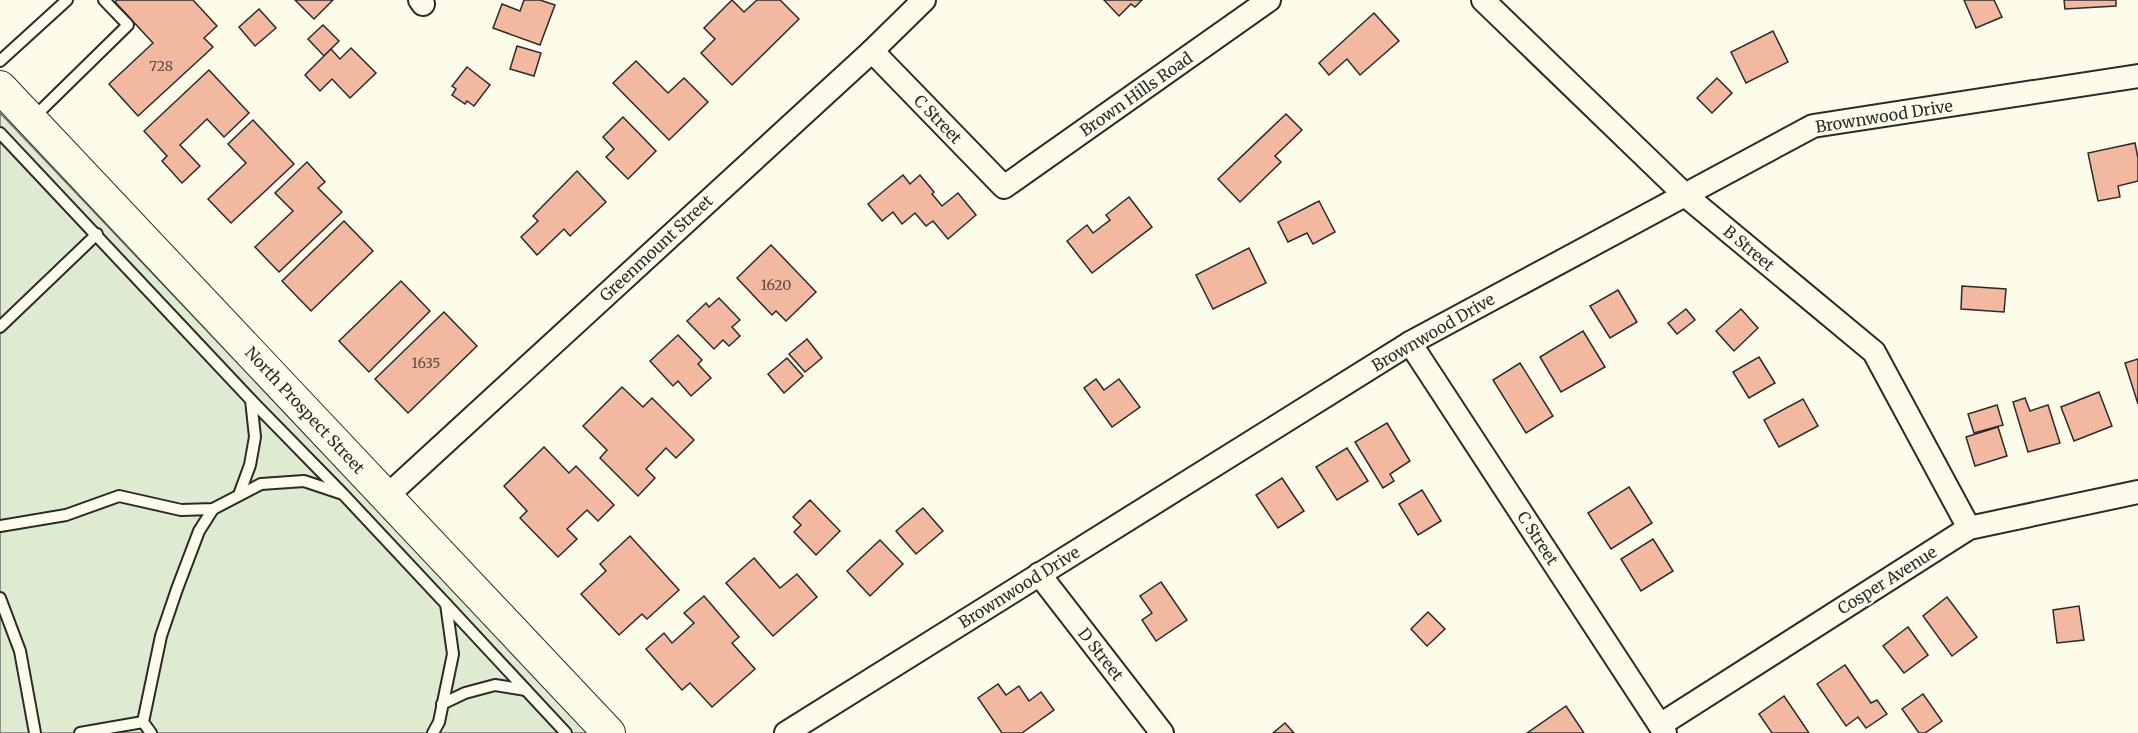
<svg xmlns="http://www.w3.org/2000/svg" width="2138" height="733" font-family="Merriweather,serif">
	<style>
		.green { fill: #deebd1; stroke: #74746e; stroke-width: 1.5 }
		.building { fill: #f2b8a0; stroke: #2b2b2b; stroke-width: 1.5 }
		.lines { fill: none; stroke-linecap: round; stroke-linejoin: round }
		.lane-casing { stroke: #2b2b2b; stroke-width: 14 }
		.street-casing { stroke: #2b2b2b; stroke-width: 26 }
		.secondary-casing { stroke: #2b2b2b; stroke-width: 34 }
		.lane { stroke: #fdfbea; stroke-width: 10 }
		.street { stroke: #fdfbea; stroke-width: 22 }
		.secondary { stroke: #fdfbea; stroke-width: 32 }
		.labels { text-anchor: middle; stroke-width: 4.5; stroke-linejoin: round; paint-order: stroke }
		.number-label { font-size: 14px; fill: #5d4e48 }
		.street-label { font-size: 16px; fill: #2b2b2b; stroke: #fdfbea }
	</style>
	<rect width="100%" height="100%" fill="#fdfbea"/>
	<!-- green -->
	<polygon class="green" points="0,113 589,733 0,733"/>
	<!-- building -->
	<g class="building">
		<polygon points="117,0 193,0 217,26 204,38 213,47 138,116 109,84 153,43 115,2"/>
		<polygon points="295,0 333,0 314,19"/>
		<polygon points="524,0 540,0 555,5 540,45 493,28 502,4 520,11"/>
		<polygon points="732,0 744,12 757,0 780,0 799,19 732,85 701,53 715,39 704,28"/>
		<polygon points="1104,0 1142,0 1135,7 1131,4 1119,16"/>
		<polygon points="1964,0 1994,0 2002,17 1976,28"/>
		<polygon points="2064,0 2116,0 2116,6 2065,9"/>
		<polygon points="259,9 276,28 255,46 239,27"/>
		<polygon points="1374,13 1399,41 1360,75 1347,59 1329,75 1319,63"/>
		<polygon points="323,25 339,41 324,56 308,39"/>
		<polygon points="1773,31 1788,62 1746,83 1731,52"/>
		<polygon points="517,46 541,53 534,76 510,69"/>
		<polygon points="351,48 376,73 350,98 332,79 320,91 305,75 331,49 340,59"/>
		<polygon points="636,61 668,93 684,78 708,102 669,140 613,83"/>
		<polygon points="467,67 490,85 474,106 467,101 465,104 452,95 456,89 452,86"/>
		<polygon points="209,70 249,113 224,137 207,119 180,145 200,166 182,183 162,161 167,156 144,131"/>
		<polygon points="1717,78 1732,93 1712,113 1697,98"/>
		<polygon points="1286,114 1302,130 1275,156 1281,162 1240,202 1218,179"/>
		<polygon points="623,117 656,151 628,179 606,157 614,149 603,137"/>
		<polygon points="253,120 294,164 231,223 208,199 246,163 228,144"/>
		<polygon points="2135,143 2138,158 2138,181 2118,186 2120,197 2098,201 2088,153"/>
		<polygon points="307,162 325,182 318,188 342,212 279,272 255,247 293,211 275,193"/>
		<polygon points="577,171 606,202 570,236 564,229 537,255 521,237 538,221 533,216"/>
		<polygon points="903,175 910,184 920,175 934,192 932,194 942,206 958,193 976,215 948,239 933,221 926,226 915,213 902,224 893,212 882,221 868,204"/>
		<polygon points="1129,197 1152,227 1092,273 1067,241 1087,225 1093,233 1110,220 1106,215"/>
		<polygon points="1319,201 1335,232 1313,244 1307,233 1288,242 1278,222"/>
		<polygon points="344,221 373,251 311,311 282,281"/>
		<polygon points="771,245 816,292 786,321 776,311 772,315 737,278"/>
		<polygon points="1249,248 1266,283 1213,309 1196,275"/>
		<polygon points="401,281 430,311 369,372 339,341"/>
		<polygon points="1962,286 2006,289 2004,312 1961,309"/>
		<polygon points="1618,290 1637,322 1610,338 1590,306"/>
		<polygon points="719,298 740,320 732,327 740,336 729,346 723,340 714,349 687,321 706,303 709,307"/>
		<polygon points="1686,309 1695,320 1677,334 1668,323"/>
		<polygon points="1741,309 1758,328 1734,351 1716,331"/>
		<polygon points="444,312 477,346 408,413 375,379"/>
		<polygon points="1583,331 1605,367 1561,392 1540,357"/>
		<polygon points="678,335 702,360 698,364 711,378 691,396 678,381 673,386 650,361"/>
		<polygon points="807,339 822,358 805,372 789,354"/>
		<polygon points="1759,357 1775,383 1749,398 1733,372"/>
		<polygon points="787,358 803,376 784,393 768,374"/>
		<polygon points="2138,359 2138,404 2125,363"/>
		<polygon points="1520,363 1553,416 1526,433 1493,380"/>
		<polygon points="1096,379 1104,390 1119,379 1140,407 1112,427 1084,388"/>
		<polygon points="622,387 643,407 652,398 694,440 676,458 666,448 646,469 655,478 638,496 600,458 607,450 583,426"/>
		<polygon points="2099,392 2112,426 2074,441 2061,407"/>
		<polygon points="2025,398 2030,411 2048,405 2060,443 2028,452 2013,402"/>
		<polygon points="1803,399 1818,426 1779,447 1764,420"/>
		<polygon points="1997,405 2003,425 1974,433 1968,414"/>
		<polygon points="1387,423 1410,461 1390,474 1394,481 1383,488 1355,442"/>
		<polygon points="1998,427 2007,456 1975,466 1966,437"/>
		<polygon points="544,447 569,473 576,466 614,505 598,521 587,510 567,529 577,539 558,557 520,518 527,511 504,486"/>
		<polygon points="1347,448 1368,481 1337,500 1316,467"/>
		<polygon points="1282,478 1304,511 1278,528 1256,495"/>
		<polygon points="1629,487 1652,523 1611,549 1588,513"/>
		<polygon points="1422,490 1441,521 1418,535 1399,504"/>
		<polygon points="810,500 840,531 816,555 794,532 801,525 793,517"/>
		<polygon points="923,508 943,531 916,554 896,531"/>
		<polygon points="630,536 679,590 647,619 642,614 619,635 581,594 606,571 600,564"/>
		<polygon points="1653,539 1673,571 1641,591 1621,559"/>
		<polygon points="880,540 903,564 870,596 847,571"/>
		<polygon points="754,558 780,588 797,574 817,597 773,636 726,583"/>
		<polygon points="1161,582 1187,620 1156,641 1142,620 1152,613 1140,596"/>
		<polygon points="704,596 739,637 732,643 755,669 712,707 690,683 682,690 646,649 664,633 672,643 694,623 684,613"/>
		<polygon points="1947,597 1977,637 1952,656 1923,616"/>
		<polygon points="2079,606 2084,640 2057,643 2053,610"/>
		<polygon points="1428,612 1445,629 1427,646 1411,629"/>
		<polygon points="1908,627 1928,655 1904,673 1883,646"/>
		<polygon points="1845,665 1871,703 1877,700 1887,714 1866,728 1858,717 1846,726 1817,684"/>
		<polygon points="998,684 1006,695 1019,686 1029,701 1041,692 1054,710 1022,733 1002,733 978,698"/>
		<polygon points="1923,694 1942,721 1925,733 1919,733 1902,709"/>
		<polygon points="1784,696 1809,733 1772,733 1759,714"/>
		<polygon points="1566,706 1584,733 1527,733"/>
		<polygon points="1285,723 1294,733 1273,733"/>
	</g>
	<g class="lines">
		<defs>
			<g id="lane">
				<polyline points="0,61 67,0"/>
				<polyline points="33,118 128,25 104,0"/>
				<polyline points="0,133 251,400 341,492"/>
				<polyline points="0,327 97,234"/>
				<polyline points="239,495 250,465 255,437 251,400"/>
				<polyline points="0,526 66,515 119,496 181,510 213,509 261,484 304,481 343,494 446,604 453,654 439,722 433,733"/>
				<polyline points="0,598 20,651 35,733"/>
				<polyline points="446,604 566,733"/>
				<polyline points="442,704 465,693 495,685 526,690"/>
				<polyline points="80,733 143,722"/>
				<polyline points="151,733 143,722 161,636 177,589 199,531 213,509"/>
			</g>
			<g id="street">
				<polyline points="420,0 423,4"/>
				<polyline points="1483,0 1685,195 1874,352 1969,528"/>
				<polyline points="872,51 1004,187 1269,0"/>
				<polyline points="1410,343 1665,733"/>
				<polyline points="387,496 872,51 924,0"/>
				<polyline points="1039,574 1162,733"/>
				<polyline points="1660,725 1969,528 2138,492"/>
				<polyline points="786,733 1410,343 1813,126 2138,76"/>
			</g>
			<polyline id="secondary" points="0,87 609,733"/>
		</defs>
		<!-- lane casing -->
		<use href="#lane" class="lane-casing"/>
		<!-- street casing -->
		<use href="#street" class="street-casing"/>
		<!-- secondary casing -->
		<use href="#secondary" class="secondary-casing"/>
		<!-- lane -->
		<use href="#lane" class="lane"/>
		<!-- street -->
		<use href="#street" class="street"/>
		<!-- secondary -->
		<use href="#secondary" class="secondary"/>
	</g>
	<g class="labels">
		<!-- number labels -->
		<g class="number-label">
			<text x="161" y="71">728</text>
			<text x="776" y="290">1620</text>
			<text x="426" y="368">1635</text>
		</g>
		<!-- street labels -->
		<g class="street-label">
			<text transform="translate(1136 94) rotate(-35)" y="6">Brown Hills Road</text>
			<text transform="translate(1884 116) rotate(-9)" y="6">Brownwood Drive</text>
			<text transform="translate(938 119) rotate(46)" y="6">C Street</text>
			<text transform="translate(656 248) rotate(-43)" y="6">Greenmount Street</text>
			<text transform="translate(1749 248) rotate(40)" y="6">B Street</text>
			<text transform="translate(1433 332) rotate(-30)" y="6">Brownwood Drive</text>
			<text transform="translate(305 410) rotate(47)" y="6">North Prospect Street</text>
			<text transform="translate(1538 538) rotate(57)" y="6">C Street</text>
			<text transform="translate(1887 580) rotate(-32)" y="6">Cosper Avenue</text>
			<text transform="translate(1019 587) rotate(-32)" y="6">Brownwood Drive</text>
			<text transform="translate(1101 654) rotate(52)" y="6">D Street</text>
		</g>
	</g>
</svg>
